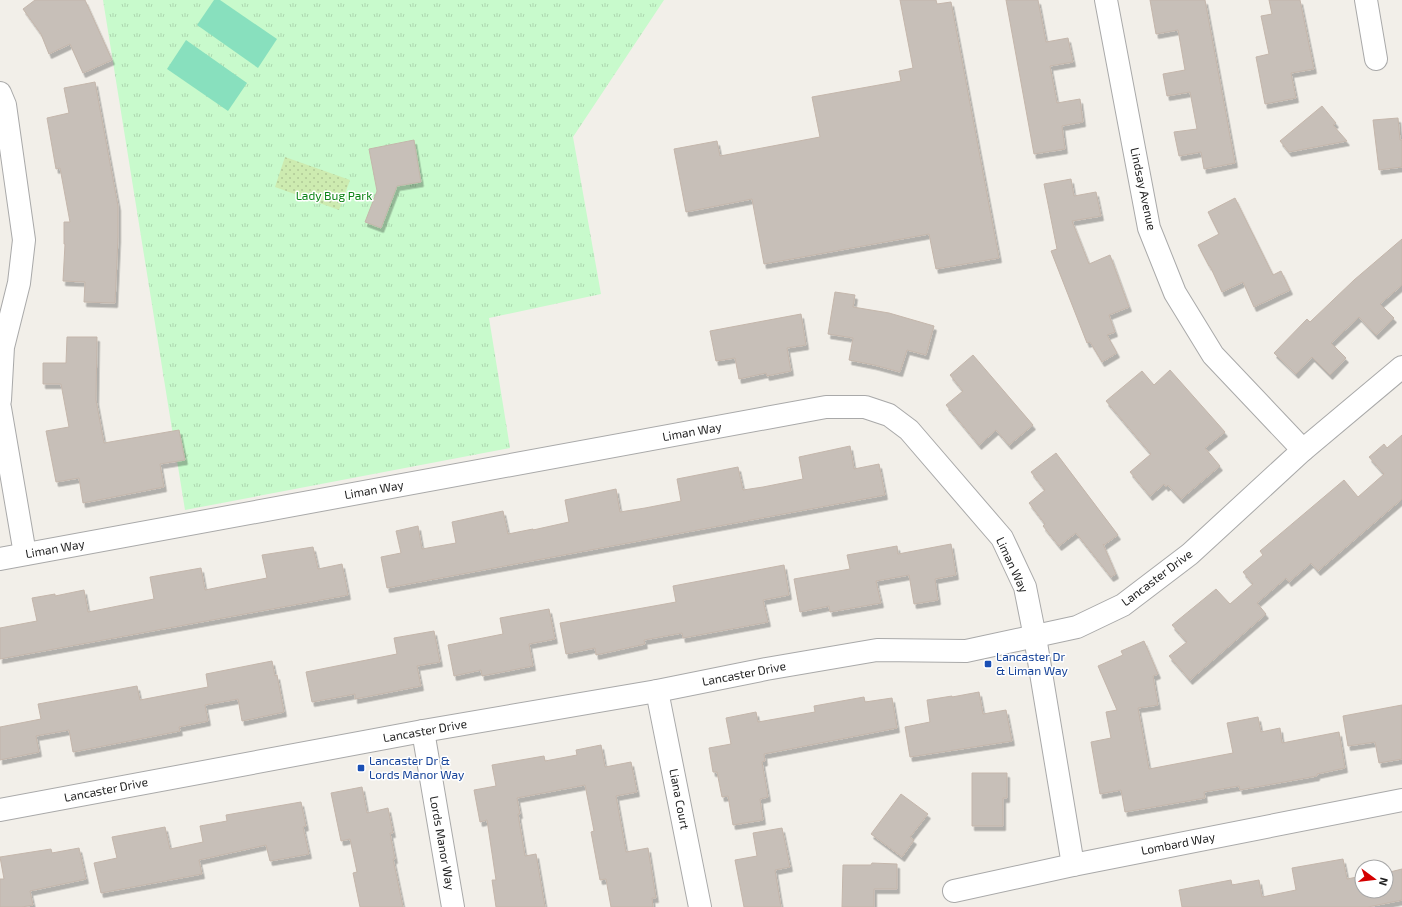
<svg xmlns="http://www.w3.org/2000/svg" width="1402" height="907" font-family="'Exo 2',sans-serif">
	<style>
		.park { fill: url(#park-tufts) }
		.garden { fill: url(#garden-dots) }
		.pitch { fill: #88e0be }
		.building { fill: #c7bfb8; stroke: #c4b6ab; filter: url(#shadow) }
		.lines { fill: none; stroke-linecap: round; stroke-linejoin: round }
		.minor-casing { stroke: #a9a9a9; stroke-width: 24 }
		.minor { stroke: #fff; stroke-width: 22 }
		.transit-dot { fill: #1a4fb4; stroke: #fff; stroke-width: 1.5 }
		.labels { text-anchor: middle; stroke-width: 3; stroke-linejoin: round; paint-order: stroke }
		.street-label { font-size: 12px; fill: #222; stroke: #fff }
		.park-label { font-size: 12px; fill: #0c8416; stroke: #fff }
		.transit-label { font-size: 12px; fill: #164399; stroke: #fff; text-anchor: start }
	</style>
	<defs>
		<pattern id="park-tufts" width="24" height="20" patternUnits="userSpaceOnUse"><rect width="24" height="20" fill="#c8facc"/><path d="M3 7l-1-3M5 7V3M7 7l1-3M15 17l-1-3M17 17v-4M19 17l1-3" fill="none" stroke="#acd6af"/></pattern>
		<pattern id="garden-dots" width="8" height="8" patternUnits="userSpaceOnUse"><rect width="8" height="8" fill="#cdebb0"/><path d="M2 2h.1M6 6h.1" fill="none" stroke="#b0c997" stroke-width="1.8" stroke-linecap="round"/></pattern>
		<filter id="shadow"><feDropShadow dx="2.5" dy="4.5" stdDeviation="0" flood-color="#0004"/></filter>
	</defs>
	<rect width="100%" height="100%" fill="#f2efe9"/>
	<!-- park -->
	<polygon class="park" points="103,0 664,0 573,137 601,294 489,318 510,448 185,510"/>
	<!-- garden -->
	<polygon class="garden" points="285,157 350,180 339,210 275,187"/>
	<!-- pitch -->
	<g class="pitch">
		<polygon points="214,0 220,0 277,39 258,68 197,25"/>
		<polygon points="186,40 247,83 228,111 167,69"/>
	</g>
	<!-- building -->
	<g class="building">
		<polygon points="35,0 85,0 112,60 83,73 70,44 49,54 41,34 23,9"/>
		<polygon points="900,0 936,0 937,4 951,2 999,258 936,269 929,234 764,264 752,199 686,212 674,149 717,141 720,156 820,137 812,97 901,81 899,71 913,68"/>
		<polygon points="1006,0 1038,0 1046,42 1068,38 1073,62 1050,66 1057,103 1080,99 1083,122 1062,126 1065,149 1034,154"/>
		<polygon points="1150,0 1205,0 1235,163 1204,169 1201,152 1179,156 1174,132 1197,129 1190,92 1167,96 1163,74 1185,70 1178,30 1156,34"/>
		<polygon points="1269,0 1300,0 1314,69 1291,73 1296,98 1265,104 1256,57 1269,54 1261,16 1272,14"/>
		<polygon points="95,82 118,206 118,238 115,303 84,302 85,282 63,281 65,244 64,244 64,222 70,222 60,168 56,169 47,118 69,113 64,88"/>
		<polygon points="1322,106 1336,123 1333,125 1347,141 1289,152 1280,141"/>
		<polygon points="1398,118 1400,140 1402,140 1402,167 1379,170 1373,120"/>
		<polygon points="414,140 421,182 397,186 381,228 365,222 377,191 369,149"/>
		<polygon points="1071,179 1074,196 1096,192 1101,216 1072,221 1089,264 1110,255 1129,307 1109,315 1115,332 1107,335 1117,353 1102,362 1090,342 1087,343 1051,251 1057,249 1044,184"/>
		<polygon points="1235,198 1273,275 1281,271 1290,290 1254,307 1243,282 1222,292 1210,266 1209,266 1198,245 1219,234 1208,212"/>
		<polygon points="1402,239 1402,285 1380,304 1394,318 1376,335 1359,317 1331,343 1346,358 1330,375 1312,357 1296,374 1274,353 1307,319 1310,322 1354,280"/>
		<polygon points="835,292 855,295 853,307 889,313 934,326 926,355 907,350 900,372 874,365 849,360 853,338 828,334"/>
		<polygon points="801,314 806,345 787,348 791,371 767,376 766,373 739,379 735,358 716,361 710,331"/>
		<polygon points="67,337 97,337 96,400 104,443 179,430 185,460 160,464 164,487 83,503 79,478 56,482 46,431 69,427 61,384 43,384 43,363 66,363"/>
		<polygon points="973,355 1033,425 1009,445 996,430 979,445 946,405 963,391 950,375"/>
		<polygon points="1170,370 1225,432 1205,448 1220,466 1181,499 1168,485 1166,487 1164,484 1150,496 1130,472 1151,454 1106,401 1142,371 1154,385"/>
		<polygon points="1402,435 1402,499 1318,571 1311,563 1289,582 1286,578 1257,603 1266,614 1190,680 1169,656 1187,642 1172,625 1216,589 1230,604 1253,584 1243,572 1263,555 1260,551 1344,480 1358,497 1384,474 1369,457 1384,444 1387,448"/>
		<polygon points="850,446 854,469 879,464 885,495 387,588 381,557 401,553 396,531 418,526 422,549 456,543 452,522 503,511 508,534 533,529 533,530 569,522 565,500 616,489 620,512 645,508 681,501 677,479 738,467 743,490 763,487 803,479 799,457"/>
		<polygon points="1056,453 1118,535 1104,545 1103,544 1116,574 1111,577 1076,533 1059,546 1043,526 1045,524 1029,503 1045,490 1031,472"/>
		<polygon points="951,544 956,575 935,579 938,600 914,604 909,575 876,581 881,603 830,612 829,606 800,612 794,579 850,569 847,555 897,546 898,554"/>
		<polygon points="313,547 318,569 342,564 348,595 0,659 0,628 37,621 32,598 55,594 55,596 84,590 88,612 123,605 154,599 150,577 201,568 205,590 225,586 267,578 262,555"/>
		<polygon points="784,565 789,595 763,600 768,622 683,638 682,633 644,640 645,644 596,655 595,648 566,654 560,623 676,602 673,586"/>
		<polygon points="549,609 555,639 529,644 533,666 482,676 481,670 454,676 448,645 503,634 500,618"/>
		<polygon points="434,631 440,662 417,666 421,686 355,699 355,694 312,702 306,672 397,654 394,638"/>
		<polygon points="1144,641 1158,674 1153,676 1158,705 1138,708 1149,769 1233,753 1227,723 1258,717 1261,732 1280,728 1282,743 1339,732 1345,768 1317,774 1317,776 1240,790 1239,786 1204,792 1205,798 1125,812 1121,790 1100,794 1096,771 1091,742 1111,738 1106,712 1117,710 1098,666 1123,655 1121,651"/>
		<polygon points="272,661 275,676 277,675 284,712 242,721 238,699 205,705 208,721 179,727 180,731 73,752 69,730 36,736 39,752 0,760 0,727 41,719 38,704 137,686 140,700 208,687 206,674"/>
		<polygon points="979,692 983,714 1006,710 1012,741 910,757 905,727 930,722 927,700 952,696 952,697"/>
		<polygon points="864,697 865,702 892,698 897,728 764,754 765,761 762,762 768,797 760,799 763,820 733,825 728,796 722,797 717,772 713,772 709,748 731,744 726,718 756,712 758,722 815,712 814,706"/>
		<polygon points="1402,705 1402,759 1379,763 1375,742 1348,746 1343,716"/>
		<polygon points="601,745 605,767 631,762 637,792 616,796 626,852 648,848 656,898 652,898 653,907 611,907 606,879 600,880 591,832 594,831 585,785 517,798 520,814 518,814 525,856 536,854 545,907 496,907 492,880 496,880 487,820 480,822 474,790 496,786 492,765 544,756 545,761 577,755 576,750"/>
		<polygon points="972,773 1007,773 1007,798 1003,798 1003,826 972,826"/>
		<polygon points="362,787 367,813 388,808 393,833 390,833 395,859 393,859 403,907 360,907 353,873 357,872 350,839 341,841 331,793"/>
		<polygon points="901,794 928,814 910,837 914,840 902,857 871,834"/>
		<polygon points="301,802 306,826 303,827 309,854 270,861 266,845 199,860 202,874 101,893 94,863 117,858 112,837 165,827 170,849 203,842 200,826 227,821 226,815"/>
		<polygon points="782,828 790,867 775,870 781,907 744,907 735,860 757,856 753,833"/>
		<polygon points="79,848 86,879 30,891 33,905 22,907 0,907 0,879 4,879 0,857 51,849 52,853"/>
		<polygon points="1343,859 1347,879 1362,876 1362,891 1386,891 1386,873 1402,869 1402,900 1368,907 1182,907 1179,890 1231,880 1232,885 1259,880 1262,897 1296,890 1292,868"/>
		<polygon points="872,863 897,864 897,889 874,889 874,907 842,907 843,865 871,865"/>
	</g>
	<g class="lines">
		<defs>
			<g id="minor">
				<polyline points="1106,0 1149,228 1175,293 1213,355 1303,450"/>
				<polyline points="1366,0 1376,59"/>
				<polyline points="0,93 5,105 24,240 19,283 3,347 0,400"/>
				<polyline points="0,408 25,554"/>
				<polyline points="0,559 826,407 865,407 889,415 909,430 1002,538 1025,587 1035,637 1073,865"/>
				<polyline points="657,691 700,907"/>
				<polyline points="423,731 453,907"/>
				<polyline points="0,810 423,731 657,691 766,669 877,650 966,651 1077,627 1123,605 1190,554 1303,450 1402,367"/>
				<polyline points="954,891 1073,865 1402,800"/>
			</g>
		</defs>
		<!-- minor casing -->
		<use href="#minor" class="minor-casing"/>
		<!-- minor -->
		<use href="#minor" class="minor"/>
	</g>
	<!-- markers -->
	<g class="transit-dot">
		<rect x="984" y="660" width="8" height="8" rx="2"/>
		<rect x="357" y="764" width="8" height="8" rx="2"/>
	</g>
	<g class="labels">
		<!-- street labels -->
		<g class="street-label">
			<text transform="translate(1143 189) rotate(78)" y="4">Lindsay Avenue</text>
			<text transform="translate(692 432) rotate(-10)" y="4">Liman Way</text>
			<text transform="translate(374 490) rotate(-10)" y="4">Liman Way</text>
			<text transform="translate(55 549) rotate(-10)" y="4">Liman Way</text>
			<text transform="translate(1012 565) rotate(65)" y="4">Liman Way</text>
			<text transform="translate(1157 578) rotate(-37)" y="4">Lancaster Drive</text>
			<text transform="translate(744 674) rotate(-11)" y="4">Lancaster Drive</text>
			<text transform="translate(425 731) rotate(-10)" y="4">Lancaster Drive</text>
			<text transform="translate(106 790) rotate(-11)" y="4">Lancaster Drive</text>
			<text transform="translate(679 799) rotate(79)" y="4">Liana Court</text>
			<text transform="translate(442 843) rotate(80)" y="4">Lords Manor Way</text>
			<text transform="translate(1178 844) rotate(-11)" y="4">Lombard Way</text>
		</g>
		<!-- park labels -->
		<g class="park-label">
			<text x="334" y="200">Lady Bug Park</text>
		</g>
		<!-- transit labels -->
		<g class="transit-label">
			<text x="996" y="661">Lancaster Dr<tspan x="996" dy="14">&amp; Liman Way</tspan></text>
			<text x="369" y="765">Lancaster Dr &amp;<tspan x="369" dy="14">Lords Manor Way</tspan></text>
		</g>
	</g>
	<!-- north arrow -->
	<g transform="translate(1374 879) rotate(105)"><circle r="19" fill="#ffffff" stroke="#a7a7a7"/>
	<path d="M0-3L7 15L0 10L-7 15Z" fill="#d40000"/>
	<text y="-6" font-size="11" font-weight="bold" text-anchor="middle" fill="#222222">N</text>
	</g>
</svg>
